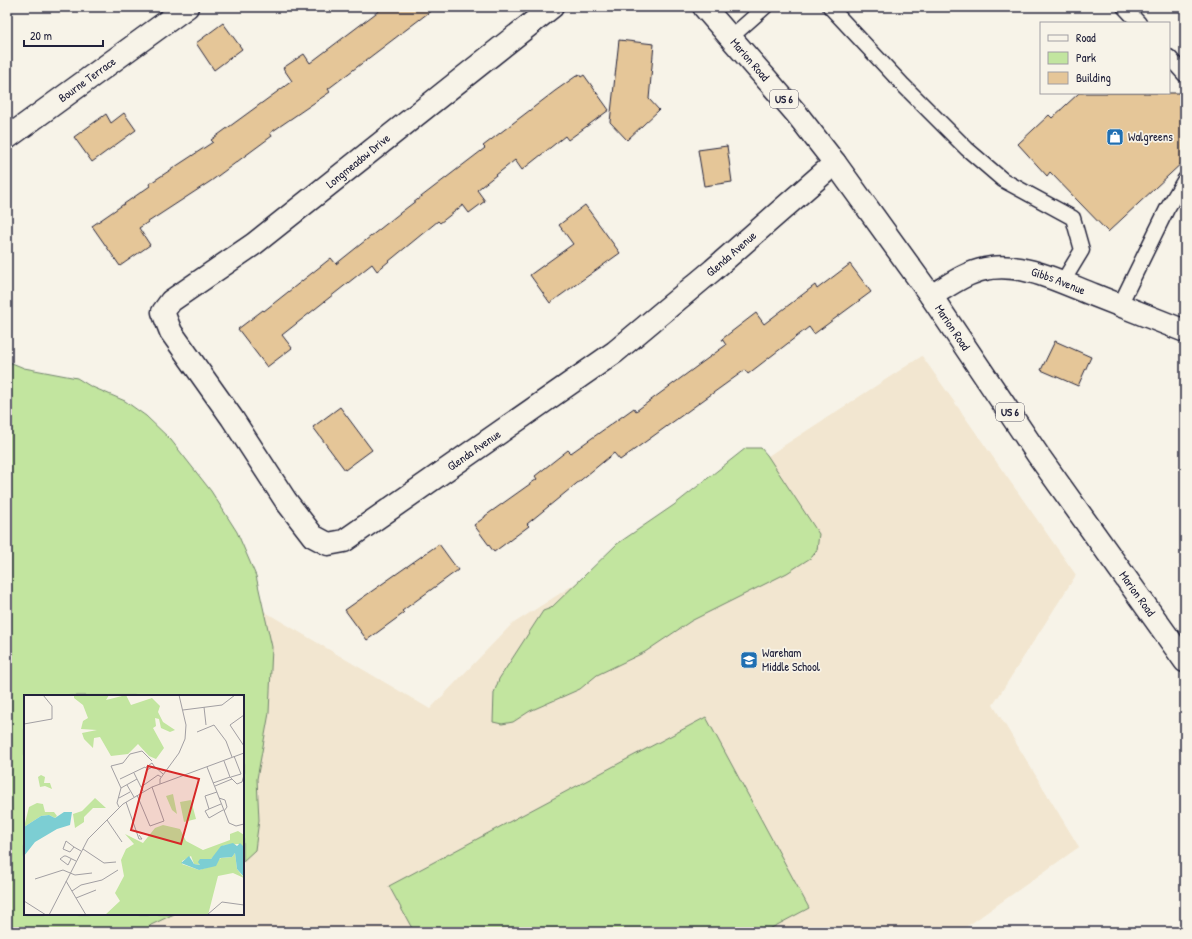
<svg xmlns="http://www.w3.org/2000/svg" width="1192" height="939" font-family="'Patrick Hand',sans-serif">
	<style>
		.built { fill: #f2e6d0; fill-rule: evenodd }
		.green { fill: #c2e59f; stroke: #72846d }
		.building { fill: #e5c698; stroke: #22223b }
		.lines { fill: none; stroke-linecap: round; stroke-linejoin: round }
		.lane-casing { stroke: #22223b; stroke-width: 17 }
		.street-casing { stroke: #22223b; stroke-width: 25 }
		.secondary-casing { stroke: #22223b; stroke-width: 25 }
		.primary-casing { stroke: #22223b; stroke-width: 25 }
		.lane { stroke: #f7f3e8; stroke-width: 14 }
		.street { stroke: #f7f3e8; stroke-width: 22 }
		.secondary { stroke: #f7f3e8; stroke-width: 22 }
		.primary { stroke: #f7f3e8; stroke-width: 22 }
		.labels { text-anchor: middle; stroke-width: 3.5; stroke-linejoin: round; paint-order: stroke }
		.shield { fill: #f7f3e8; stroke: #62616f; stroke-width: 1 }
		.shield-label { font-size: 11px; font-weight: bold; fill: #22223b }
		.street-label { font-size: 12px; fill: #22223b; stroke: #f7f3e8 }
		.poi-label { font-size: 12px; fill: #22223b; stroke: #f7f3e8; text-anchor: start }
		.inset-road { fill: none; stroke: #a29fa3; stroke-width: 1 }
		.view { fill: #d62828; fill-opacity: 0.15; stroke: #d62828; stroke-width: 2 }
		.inset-edge { fill: none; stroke: #22223b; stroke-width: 2 }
	</style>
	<rect width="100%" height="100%" fill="#f7f3e8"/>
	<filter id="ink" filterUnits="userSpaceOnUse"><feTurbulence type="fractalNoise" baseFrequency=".025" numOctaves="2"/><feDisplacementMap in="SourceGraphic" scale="8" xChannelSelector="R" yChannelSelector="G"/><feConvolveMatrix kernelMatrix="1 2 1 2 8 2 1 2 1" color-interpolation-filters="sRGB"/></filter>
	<g filter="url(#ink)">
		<!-- built -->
		<path class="built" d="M922 356 1076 575 993 705 1079 847 959 932H7V510L185 565 430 709 511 625 646 538 777 450ZM25 696H243V914H25Z"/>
		<!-- green -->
		<g class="green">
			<polygon points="7,361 24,368 77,378 90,386 125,401 146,416 171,440 211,491 237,532 256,576 272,647 269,713 257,779 259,820 255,850 243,861 243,696 25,696 25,914 174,914 151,925 144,932 7,932"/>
			<polygon points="746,448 761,448 767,455 819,534 817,550 812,557 787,573 691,621 645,652 597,675 580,689 530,711 513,722 502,724 493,722 494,693 499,679 543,611 551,608 617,544 674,505"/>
			<polygon points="706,717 809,908 764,932 414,932 389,886"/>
		</g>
		<!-- building -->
		<g class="building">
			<polygon points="384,7 436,7 328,89 330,92 270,133 272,136 211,181 139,228 150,245 120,266 92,226 150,186 149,184 213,142 211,140 292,81 283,68 304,54 310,63"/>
			<polygon points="223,23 242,49 214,70 196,43"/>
			<polygon points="619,40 654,44 649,99 659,110 627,140 610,122"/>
			<polygon points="579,74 581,77 584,75 609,110 568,140 565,136 522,170 515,160 477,190 485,201 469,213 463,205 440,223 438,221 377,271 372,264 282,335 292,348 267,367 238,329 263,310 264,311 331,258 336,264 400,213 485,148 483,146 555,91"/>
			<polygon points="1079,93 1185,93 1185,160 1108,232 1050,172 1047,176 1018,144 1049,115 1052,118"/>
			<polygon points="124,113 136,130 92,162 74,137 106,114 111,123"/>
			<polygon points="727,146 732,182 704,186 698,150"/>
			<polygon points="585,205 620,253 550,303 530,275 573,244 559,225"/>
			<polygon points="850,264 871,292 814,334 809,327 748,374 745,370 620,460 614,453 527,524 529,526 494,552 474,525 485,517 485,516 537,479 535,476 568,450 571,453 634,408 636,411 726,345 722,339 756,313 764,324 815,285 817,289"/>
			<polygon points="1055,341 1091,357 1078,386 1041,370"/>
			<polygon points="340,407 372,450 345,470 313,427"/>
			<polygon points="439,544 458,570 402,611 404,613 367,640 345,610"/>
		</g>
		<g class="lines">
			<defs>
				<g id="lane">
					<polyline points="830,7 903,85 967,149 1003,180 1073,218 1082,250 1062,283"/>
					<polyline points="1124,7 1139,23"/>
					<polyline points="730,38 765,7"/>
					<polyline points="1169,57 1185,75"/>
					<polyline points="1120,305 1167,209 1185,179"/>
				</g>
				<g id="street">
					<path id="s1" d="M552 7 254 244 171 301 163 312 171 332 232 418 286 501 313 536 328 544 344 541 615 352 713 270 835 163"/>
					<path id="s2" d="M7 138 187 7"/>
				</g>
				<g id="secondary">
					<path id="s3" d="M931 296C948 286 965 273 985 269 1021 261 1061 282 1094 295 1124 307 1155 319 1185 331"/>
				</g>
				<g id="primary">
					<path id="s4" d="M704 7 796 113 835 163 931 296 1038 455 1185 661"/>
				</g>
			</defs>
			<!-- lane casing -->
			<use href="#lane" class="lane-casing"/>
			<!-- street casing -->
			<use href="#street" class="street-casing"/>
			<!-- secondary casing -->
			<use href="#secondary" class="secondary-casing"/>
			<!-- primary casing -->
			<use href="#primary" class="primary-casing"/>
			<!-- lane -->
			<use href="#lane" class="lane"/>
			<!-- street -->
			<use href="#street" class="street"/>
			<!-- secondary -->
			<use href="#secondary" class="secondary"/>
			<!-- primary -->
			<use href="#primary" class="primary"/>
		</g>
	</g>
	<!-- icons -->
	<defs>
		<symbol id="shop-square" viewBox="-11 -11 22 22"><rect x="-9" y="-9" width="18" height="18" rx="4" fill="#1f6fb2" stroke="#f7f3e8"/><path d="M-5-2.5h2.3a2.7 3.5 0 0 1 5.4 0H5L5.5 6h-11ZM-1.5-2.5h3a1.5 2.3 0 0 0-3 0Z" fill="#fff"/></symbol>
		<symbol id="school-square" viewBox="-11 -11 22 22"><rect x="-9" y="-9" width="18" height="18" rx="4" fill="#1f6fb2" stroke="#f7f3e8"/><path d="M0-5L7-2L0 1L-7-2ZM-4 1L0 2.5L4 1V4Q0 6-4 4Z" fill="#fff"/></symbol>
	</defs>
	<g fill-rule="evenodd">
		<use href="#shop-square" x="1105" y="127" width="20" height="20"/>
		<use href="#school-square" x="739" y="650" width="20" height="20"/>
	</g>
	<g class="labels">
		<!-- shield labels -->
		<g class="shield">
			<rect x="770" y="90" width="28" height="18" rx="3"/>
			<rect x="996" y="403" width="28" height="18" rx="3"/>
		</g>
		<g class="shield-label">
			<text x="784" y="103">US 6</text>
			<text x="1010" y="416">US 6</text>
		</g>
		<!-- street labels -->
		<g class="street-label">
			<text dy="4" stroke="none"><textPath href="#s4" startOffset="70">Marion Road</textPath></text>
			<text dy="4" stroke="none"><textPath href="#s2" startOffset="99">Bourne Terrace</textPath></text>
			<text transform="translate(358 161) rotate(-39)" y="4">Longmeadow Drive</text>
			<text dy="4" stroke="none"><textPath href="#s1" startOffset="1281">Glenda Avenue</textPath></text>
			<text dy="4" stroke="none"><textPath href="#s3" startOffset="136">Gibbs Avenue</textPath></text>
			<text dy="4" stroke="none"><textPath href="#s4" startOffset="406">Marion Road</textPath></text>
			<text dy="4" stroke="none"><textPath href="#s1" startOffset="957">Glenda Avenue</textPath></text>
			<text dy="4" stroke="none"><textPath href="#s4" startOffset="730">Marion Road</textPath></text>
		</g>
		<!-- poi labels -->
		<g class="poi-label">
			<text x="1128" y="141">Walgreens</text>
			<text x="762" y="657">Wareham<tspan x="762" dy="14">Middle School</tspan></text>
		</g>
	</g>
	<!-- overview -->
	<g transform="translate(24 695)">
		<rect width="220" height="220" fill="#f7f3e8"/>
		<path d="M85 0 82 5 102 0 107 10 128 3 136 11 134 17 139 27 151 35 146 37 137 33 135 24 131 23 132 31 129 33 140 53 132 64 125 61 114 49 104 59 87 61 76 42 70 43 69 53 60 44 58 38 73 35 57 34 59 26 64 23 59 10 50 3V0ZM17 80 21 82 20 88H26L28 94 21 91 16 92 14 82ZM149 99 153 119 148 115 142 101ZM71 103 82 113H69L60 122V127L51 133 49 119 58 116ZM167 105 172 124 160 127 156 107ZM13 108 19 109 21 117H30L33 121 31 123 25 120 17 121 0 132 5 112ZM139 130 156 134 162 146 179 155 206 145V139L214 136 220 140V152L215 149 200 150 187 164H179L175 168 176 170 170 169 167 161 158 166V169L175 175 185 172 197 163 208 162 211 158 213 174 220 183 209 178 194 181 184 220H81L96 206 91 198 100 181 97 165 102 154 110 149 101 139 119 148 131 133Z" fill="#c2e59f"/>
		<path d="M40 117H48L46 130 33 134 11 147 0 161V132L17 121 25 120 31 123ZM209 148 213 151 216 148 220 152V182L213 174 211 158 208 162 196 163 192 171 175 175 157 168 165 161 170 169 176 170 174 167 176 164H187L197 151Z" fill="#7cced3"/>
		<path class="inset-road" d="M180 12 182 30M159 15 198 10 211 0M220 20 206 30 220 51M0 29 28 24V11L19 0M173 37 190 30 202 46 208 62M200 66 206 82 213 89 218 87 220 80M183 72 205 128 212 131 220 129M121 73 128 68 130 71M123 75 130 71 139 79M110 78 119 96M207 82 217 79 210 61M96 84 121 72M189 88 206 82M136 89V84L155 58 161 44 162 30 155 0M103 90 110 102M191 91 208 84M117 92 134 80 137 82M97 93 87 71 99 68 106 59 118 56 128 66M193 97 181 101 185 114 181 116 185 123 199 115M113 100 126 131 140 126 128 92M95 103 106 97M195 103 201 105 203 112 200 116M102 107 115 144H118L115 140M95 112 93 108 97 93 113 84M185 114 197 109M83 125 98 147M50 152 42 146 39 154 46 157 50 152 57 156M59 154 80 168 92 167M47 164 44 170 36 164 40 161H42L52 166M11 184 39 175 51 180 68 178M42 186 62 220M48 196 57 190 78 185 94 175M52 203 72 195M0 206 22 220M25 220 64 144 99 109 128 92 220 58M183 220 198 207 220 210"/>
		<path class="view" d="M124 71 175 84 157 149 107 135Z"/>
		<rect width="220" height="220" class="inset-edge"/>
	</g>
	<!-- margin -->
	<rect width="1192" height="939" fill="none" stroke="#f7f3e8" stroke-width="24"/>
	<rect x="12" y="12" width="1168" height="915" fill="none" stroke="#22223b" stroke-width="1.5" filter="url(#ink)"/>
	<!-- legend -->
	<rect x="1040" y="22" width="130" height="72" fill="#f7f3e8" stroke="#a29fa3"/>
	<rect x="1048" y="35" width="20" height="6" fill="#f7f3e8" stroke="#a29fa3"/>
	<text x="1076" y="42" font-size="12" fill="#22223b">Road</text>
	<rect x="1048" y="52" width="20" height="12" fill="#c2e59f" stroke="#a29fa3"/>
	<text x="1076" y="62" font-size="12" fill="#22223b">Park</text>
	<rect x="1048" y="72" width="20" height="12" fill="#e5c698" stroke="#a29fa3"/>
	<text x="1076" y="82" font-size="12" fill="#22223b">Building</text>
	<!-- scale -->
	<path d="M24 40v6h79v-6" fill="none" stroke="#22223b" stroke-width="2"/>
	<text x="30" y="40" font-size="12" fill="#22223b" stroke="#f7f3e8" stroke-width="3" paint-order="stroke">20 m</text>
</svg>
